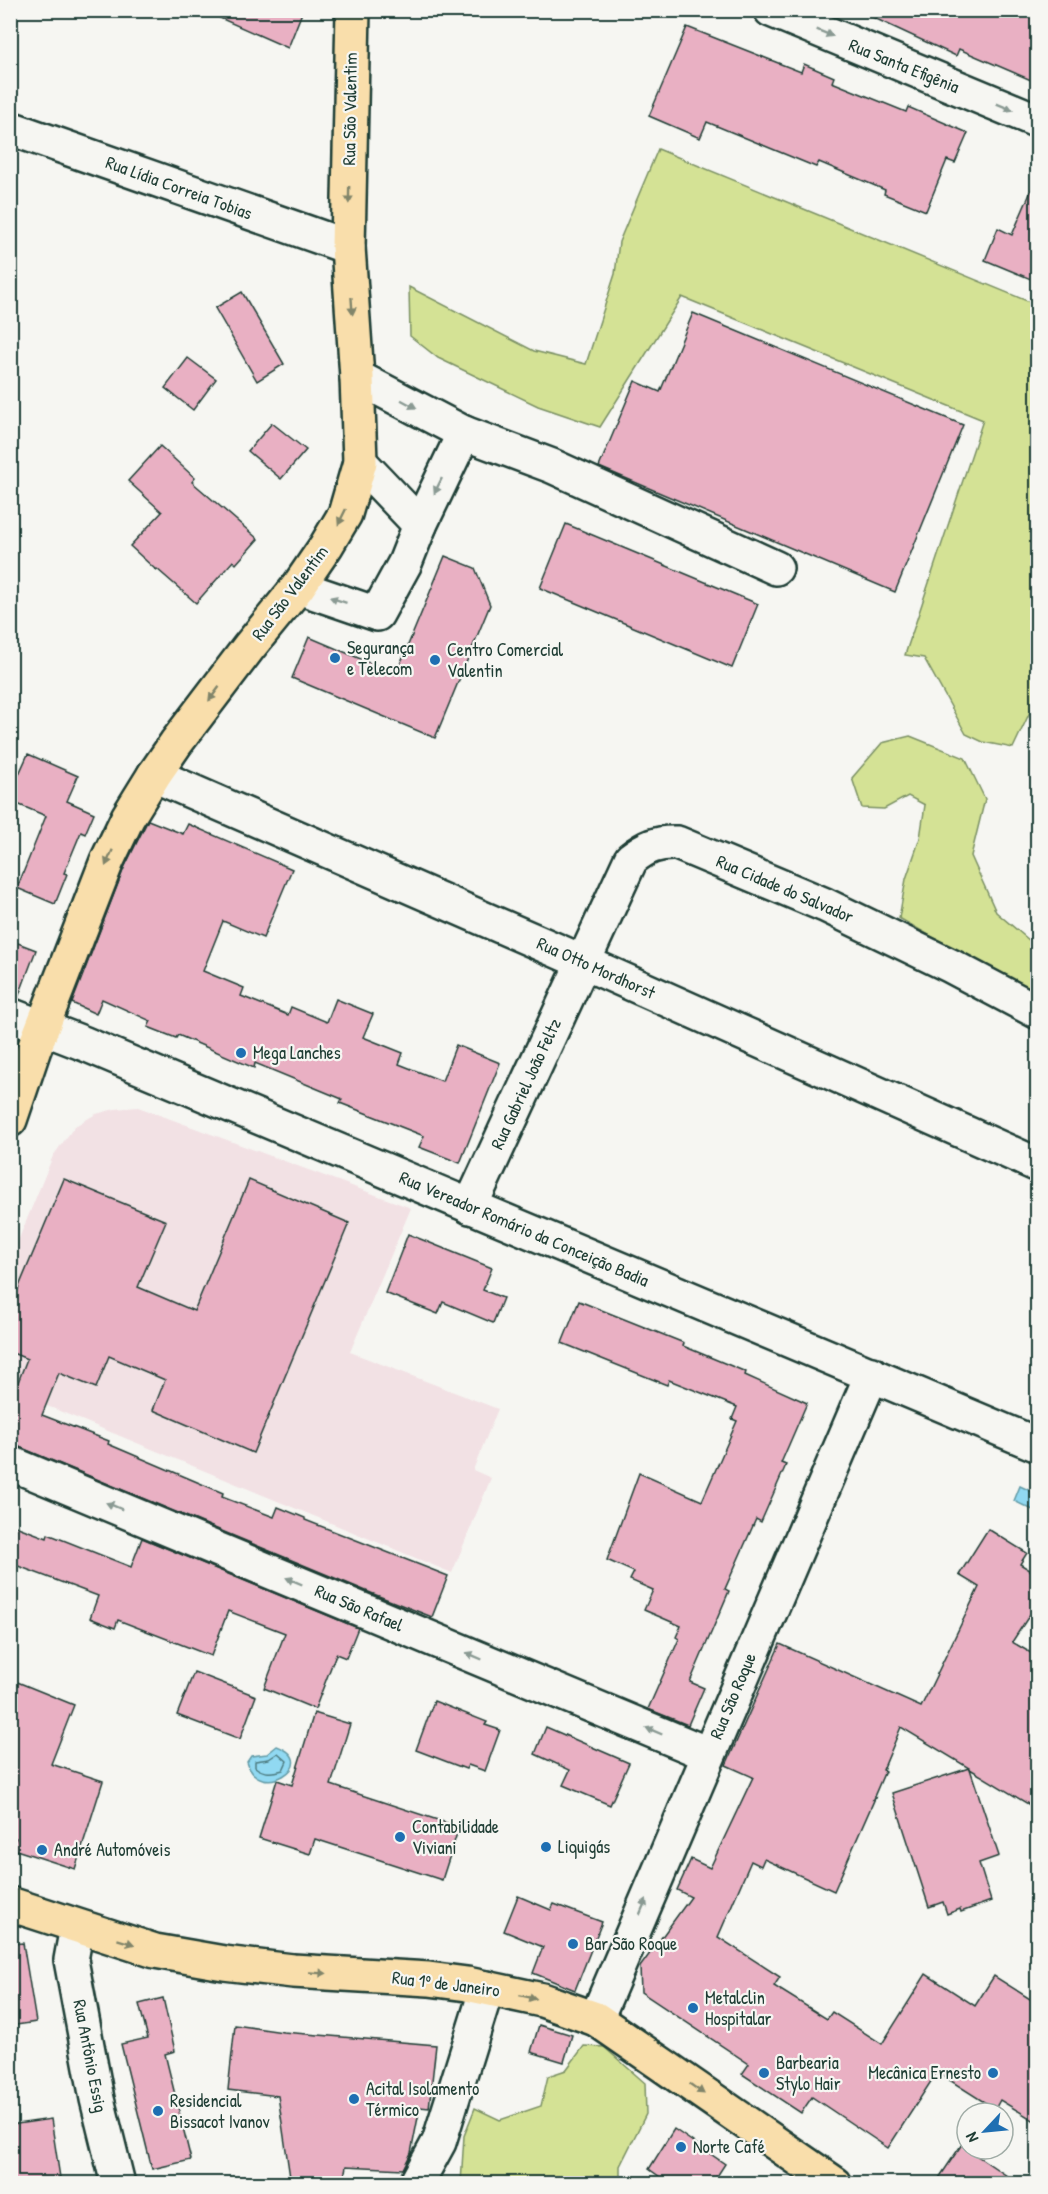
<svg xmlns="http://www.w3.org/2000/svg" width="1048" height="2194" font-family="'Patrick Hand',sans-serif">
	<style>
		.built { fill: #f2e1e4 }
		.green { fill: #d4e295; stroke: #7a9064; stroke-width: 1.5 }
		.water { fill: #91d9f2; stroke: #639ba6; stroke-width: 1.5 }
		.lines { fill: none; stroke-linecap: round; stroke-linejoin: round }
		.shore { stroke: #4d7b80; stroke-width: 1.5 }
		.building { fill: #e9b0c3; stroke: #1f3d34; stroke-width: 1.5 }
		.minor-casing { stroke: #1f3d34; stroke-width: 38 }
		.major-casing { stroke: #1f3d34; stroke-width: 38 }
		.minor { stroke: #f6f6f2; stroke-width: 33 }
		.major { stroke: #f9deab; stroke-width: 33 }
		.oneway { fill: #8a9a93 }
		.oneway2 { fill: #81856a }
		.poi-dot { fill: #1f6fb2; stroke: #f6f6f2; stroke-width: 2 }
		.labels { text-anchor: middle; stroke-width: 4.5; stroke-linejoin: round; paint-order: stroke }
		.street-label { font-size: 18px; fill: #1f3d34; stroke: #f6f6f2 }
		.poi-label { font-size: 18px; fill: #1f3d34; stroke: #f6f6f2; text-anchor: start }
	</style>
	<rect width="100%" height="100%" fill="#f6f6f2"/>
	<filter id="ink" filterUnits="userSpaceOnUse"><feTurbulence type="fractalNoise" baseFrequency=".0167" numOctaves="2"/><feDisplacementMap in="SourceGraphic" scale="12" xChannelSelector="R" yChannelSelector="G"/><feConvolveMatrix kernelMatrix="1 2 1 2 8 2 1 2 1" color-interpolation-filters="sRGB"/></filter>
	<g filter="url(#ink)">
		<!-- built -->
		<polygon class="built" points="138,1107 411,1208 350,1352 498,1409 473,1470 491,1478 452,1573 11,1391 11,1258 53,1156 75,1126 96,1114 115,1109"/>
		<!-- green -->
		<g class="green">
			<polygon points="658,149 1037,305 1037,697 1013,748 983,742 966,734 924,658 905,655 983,420 682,297 600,427 538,406 438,358 410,336 409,287 534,351 586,364 615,274 619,242"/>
			<polygon points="910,736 965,758 985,799 971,856 996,912 1037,947 1037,997 899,918 906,879 920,838 925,805 908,796 884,809 862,808 852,778 882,743"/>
			<polygon points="584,2046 604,2047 645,2083 646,2114 620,2166 620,2183 461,2183 464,2136 475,2108 500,2120 541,2106 548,2076 566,2070"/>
		</g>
		<!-- water -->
		<g class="water">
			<polygon points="1020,1486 1037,1494 1037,1512 1014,1501"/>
			<path d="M277 1746C324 1764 257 1802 247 1762L251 1756 267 1754Z"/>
		</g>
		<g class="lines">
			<!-- shore -->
			<path class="shore" d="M278 1753 287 1761 283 1770C273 1773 264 1774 255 1767V1761L269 1759Z"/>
		</g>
		<!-- building -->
		<g class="building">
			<polygon points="202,10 303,10 288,48"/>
			<polygon points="857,10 1038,10 1038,83 959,49 956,56"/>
			<polygon points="687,27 801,72 804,64 834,77 832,82 906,112 908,107 968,133 955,163 947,160 926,211 884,194 885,190 819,162 816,167 707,122 700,138 649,116"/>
			<polygon points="1038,175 1038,282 985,260 998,228 1012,235"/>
			<polygon points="242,292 284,364 257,381 215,308"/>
			<polygon points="693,313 963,425 895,592 599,467 635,381 660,392"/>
			<polygon points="188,358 216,379 193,410 165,388"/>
			<polygon points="272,423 306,450 281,479 248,451"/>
			<polygon points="160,446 195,478 192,482 258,539 236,564 233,561 196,603 157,569 156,570 130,546 162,512 128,481"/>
			<polygon points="566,524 758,604 732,668 540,588"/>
			<polygon points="445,556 475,568 490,605 435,738 292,678 309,637 396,674"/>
			<polygon points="28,754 78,776 67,801 94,813 85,834 81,832 64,873 67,874 55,904 17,888 46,816 10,801 10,794"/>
			<polygon points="148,820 183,834 188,824 292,869 263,938 223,921 203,971 244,988 241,996 288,1015 291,1007 327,1022 336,999 373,1014 363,1037 403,1053 399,1064 442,1081 456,1045 500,1063 460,1163 419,1147 424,1136 340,1103 342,1099 255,1063 254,1068 178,1035 176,1038 148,1027 151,1021 102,999 96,1014 72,1003 124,868"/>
			<polygon points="10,940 36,950 18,998 10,997"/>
			<polygon points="64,1179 166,1221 138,1287 194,1311 249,1180 349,1223 253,1453 153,1410 165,1380 109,1356 96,1388 59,1373 42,1415 109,1441 108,1444 223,1493 222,1497 274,1517 278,1507 305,1518 305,1520 448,1576 432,1617 371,1593 17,1446 10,1445 10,1403 27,1359 10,1352 10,1308"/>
			<polygon points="408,1234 492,1268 483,1290 503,1298 493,1323 443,1302 438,1314 385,1293"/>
			<polygon points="579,1301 684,1343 683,1346 746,1372 745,1375 807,1403 781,1463 786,1465 761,1522 756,1519 725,1589 729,1591 690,1682 704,1688 688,1725 648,1709 679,1639 676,1637 681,1626 644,1610 653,1590 630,1580 634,1572 607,1560 639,1473 702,1501 737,1421 732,1419 737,1407 669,1380 667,1385 562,1343"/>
			<polygon points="10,1524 47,1538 48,1534 131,1567 142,1538 358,1628 346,1658 336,1654 315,1709 264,1688 285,1633 228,1611 211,1656 118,1620 115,1628 90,1618 98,1596 10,1563"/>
			<polygon points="988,1529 1027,1553 1020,1564 1038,1575 1038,1602 1012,1642 1038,1657 1038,1810 970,1769 999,1856 979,1863 991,1901 961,1912 960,1909 947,1914 943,1902 929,1907 892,1793 969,1768 901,1727 883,1770 885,1771 873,1799 875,1798 834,1891 764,1859 761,1866 751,1861 718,1937 780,1977 774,1986 827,2019 832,2012 882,2044 926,1974 975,2006 994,1976 1038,2004 1038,2123 1000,2100 995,2109 937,2072 888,2148 812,2097 801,2113 742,2074 749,2064 641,1992 640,1967 691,1897 677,1890 691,1859 710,1868 753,1777 726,1765 780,1644 921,1707 979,1587 959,1575"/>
			<polygon points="194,1672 256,1696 240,1739 177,1715"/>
			<polygon points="10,1679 74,1705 51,1764 103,1781 75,1869 13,1849 16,1838 10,1836"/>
			<polygon points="434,1701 487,1722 485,1725 500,1730 485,1771 468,1765 466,1769 416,1750"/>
			<polygon points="314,1713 350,1724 331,1785 459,1827 442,1880 315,1839 310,1854 259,1838 277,1780 292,1785"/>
			<polygon points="546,1727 629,1763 610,1805 563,1785 570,1770 535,1754"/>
			<polygon points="518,1896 551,1910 554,1904 602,1922 575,1990 533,1973 543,1947 504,1931"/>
			<polygon points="23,1943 36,2022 10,2026 10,1944"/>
			<polygon points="163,1998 175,2051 165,2054 191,2160 152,2169 121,2044 148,2038 139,2004"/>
			<polygon points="235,2025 283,2032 436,2045 429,2108 420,2107 411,2153 403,2169 346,2166 344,2177 291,2184 278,2096 228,2090"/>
			<polygon points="539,2025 572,2035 564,2062 531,2052"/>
			<polygon points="51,2119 61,2184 10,2184 10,2125"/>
			<polygon points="674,2129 725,2164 712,2184 670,2184 649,2169"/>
			<polygon points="962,2144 967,2149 1019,2184 935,2184"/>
		</g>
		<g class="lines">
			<defs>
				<g id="minor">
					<polyline points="771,10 1038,121"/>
					<polyline points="10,128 348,247"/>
					<polyline points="357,377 464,433 552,466 776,568"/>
					<polyline points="360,462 420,525"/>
					<polyline points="298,587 377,614 405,563 420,525 464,433"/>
					<polyline points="154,775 583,962 1038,1165"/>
					<polyline points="10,1015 85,1044 1038,1445"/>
					<path d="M470 1207 631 859C646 847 657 842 677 843L825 905 951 966 1038 1012"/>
					<polyline points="10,1463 708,1754"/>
					<polyline points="77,1927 71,1960 97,2099 118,2184"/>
					<polyline points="596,2019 872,1374"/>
					<polyline points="416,2184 439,2142 487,1988"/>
				</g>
				<g id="major">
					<polyline points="10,1120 34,1049 107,861 128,817 154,775 176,743 249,647 298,587 326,546 345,514 360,462 357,377 348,247 353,10"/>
					<polyline points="10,1904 155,1951 224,1963 293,1971 429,1979 467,1984 542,2000 596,2019 835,2184"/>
				</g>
			</defs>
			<!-- minor casing -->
			<use href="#minor" class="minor-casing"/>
			<!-- major casing -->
			<use href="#major" class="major-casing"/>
			<!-- minor -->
			<use href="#minor" class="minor"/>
			<!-- major -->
			<use href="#major" class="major"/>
		</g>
		<!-- one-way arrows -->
		<defs><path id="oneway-solid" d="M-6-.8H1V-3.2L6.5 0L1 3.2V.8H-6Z" transform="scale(1.5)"/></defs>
		<g class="oneway">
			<use href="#oneway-solid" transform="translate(825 33) rotate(22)"/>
			<use href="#oneway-solid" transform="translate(1005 107) rotate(22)"/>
			<use href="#oneway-solid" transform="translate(409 404) rotate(28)"/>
			<use href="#oneway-solid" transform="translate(438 486) rotate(116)"/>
			<use href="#oneway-solid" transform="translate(338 600) rotate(-161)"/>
			<use href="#oneway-solid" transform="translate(114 1506) rotate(-157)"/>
			<use href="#oneway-solid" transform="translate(294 1581) rotate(-157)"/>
			<use href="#oneway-solid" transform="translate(474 1656) rotate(-157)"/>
			<use href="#oneway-solid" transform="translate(654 1731) rotate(-157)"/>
			<use href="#oneway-solid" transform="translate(643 1907) rotate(-67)"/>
		</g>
		<g class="oneway2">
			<use href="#oneway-solid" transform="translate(349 195) rotate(91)"/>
			<use href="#oneway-solid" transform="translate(352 306) rotate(86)"/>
			<use href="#oneway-solid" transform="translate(342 517) rotate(116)"/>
			<use href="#oneway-solid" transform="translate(214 694) rotate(127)"/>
			<use href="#oneway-solid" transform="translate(109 858) rotate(114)"/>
			<use href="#oneway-solid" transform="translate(126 1942) rotate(17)"/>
			<use href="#oneway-solid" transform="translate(318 1973) rotate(3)"/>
			<use href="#oneway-solid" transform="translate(528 1997) rotate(12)"/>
			<use href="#oneway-solid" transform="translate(697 2089) rotate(35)"/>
		</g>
	</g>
	<!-- markers -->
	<g class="poi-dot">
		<circle cx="335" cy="658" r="6"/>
		<circle cx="435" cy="660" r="6"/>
		<circle cx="241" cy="1053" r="6"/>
		<circle cx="400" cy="1837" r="6"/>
		<circle cx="546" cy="1847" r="6"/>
		<circle cx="42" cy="1850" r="6"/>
		<circle cx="573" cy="1944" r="6"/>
		<circle cx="693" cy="2008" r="6"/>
		<circle cx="764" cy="2073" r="6"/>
		<circle cx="993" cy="2073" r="6"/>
		<circle cx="354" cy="2099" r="6"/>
		<circle cx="158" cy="2111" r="6"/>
		<circle cx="681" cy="2147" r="6"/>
	</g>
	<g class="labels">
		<!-- street labels -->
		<g class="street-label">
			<text transform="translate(904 66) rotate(22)" y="6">Rua Santa Efigênia</text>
			<text transform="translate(350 109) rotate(-89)" y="6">Rua São Valentim</text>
			<text transform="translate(179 188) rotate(20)" y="6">Rua Lídia Correia Tobias</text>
			<text transform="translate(290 593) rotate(-53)" y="6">Rua São Valentim</text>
			<text transform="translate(785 889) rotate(23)" y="6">Rua Cidade do Salvador</text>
			<text transform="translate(596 968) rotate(24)" y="6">Rua Otto Mordhorst</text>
			<text transform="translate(526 1084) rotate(-65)" y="6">Rua Gabriel João Feltz</text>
			<text transform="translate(524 1229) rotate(23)" y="6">Rua Vereador Romário da Conceição Badia</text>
			<text transform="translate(359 1608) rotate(23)" y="6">Rua São Rafael</text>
			<text transform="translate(733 1696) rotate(-67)" y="6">Rua São Roque</text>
			<text transform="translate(446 1984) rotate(7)" y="6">Rua 1º de Janeiro</text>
			<text transform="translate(90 2056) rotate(79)" y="6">Rua Antônio Essig</text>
		</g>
		<!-- poi labels -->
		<g class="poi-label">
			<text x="347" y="654">Segurança<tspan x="347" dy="21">e Telecom</tspan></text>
			<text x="447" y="656">Centro Comercial<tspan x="447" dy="21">Valentin</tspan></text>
			<text x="253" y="1059">Mega Lanches</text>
			<text x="412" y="1833">Contabilidade<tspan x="412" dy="21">Viviani</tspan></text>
			<text x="558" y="1853">Liquigás</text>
			<text x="54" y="1856">André Automóveis</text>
			<text x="585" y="1950">Bar São Roque</text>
			<text x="705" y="2004">Metalclin<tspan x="705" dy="21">Hospitalar</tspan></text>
			<text x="776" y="2069">Barbearia<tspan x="776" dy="21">Stylo Hair</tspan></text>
			<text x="981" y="2079" text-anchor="end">Mecânica Ernesto</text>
			<text x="366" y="2095">Acital Isolamento<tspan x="366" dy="21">Térmico</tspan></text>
			<text x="170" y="2107">Residencial<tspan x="170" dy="21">Bissacot Ivanov</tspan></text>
			<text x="693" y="2153">Norte Café</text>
		</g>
	</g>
	<!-- margin -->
	<rect width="1048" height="2194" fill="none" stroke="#f6f6f2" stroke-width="36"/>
	<rect x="18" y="18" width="1012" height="2158" fill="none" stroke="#1f3d34" stroke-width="2" filter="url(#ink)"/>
	<!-- north arrow -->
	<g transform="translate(985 2131) rotate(244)"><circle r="28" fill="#f6f6f2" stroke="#a0aca6" stroke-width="1.5"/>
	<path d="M0-4.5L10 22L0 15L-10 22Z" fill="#1f6fb2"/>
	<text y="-9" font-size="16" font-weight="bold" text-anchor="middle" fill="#1f3d34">N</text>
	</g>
</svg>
